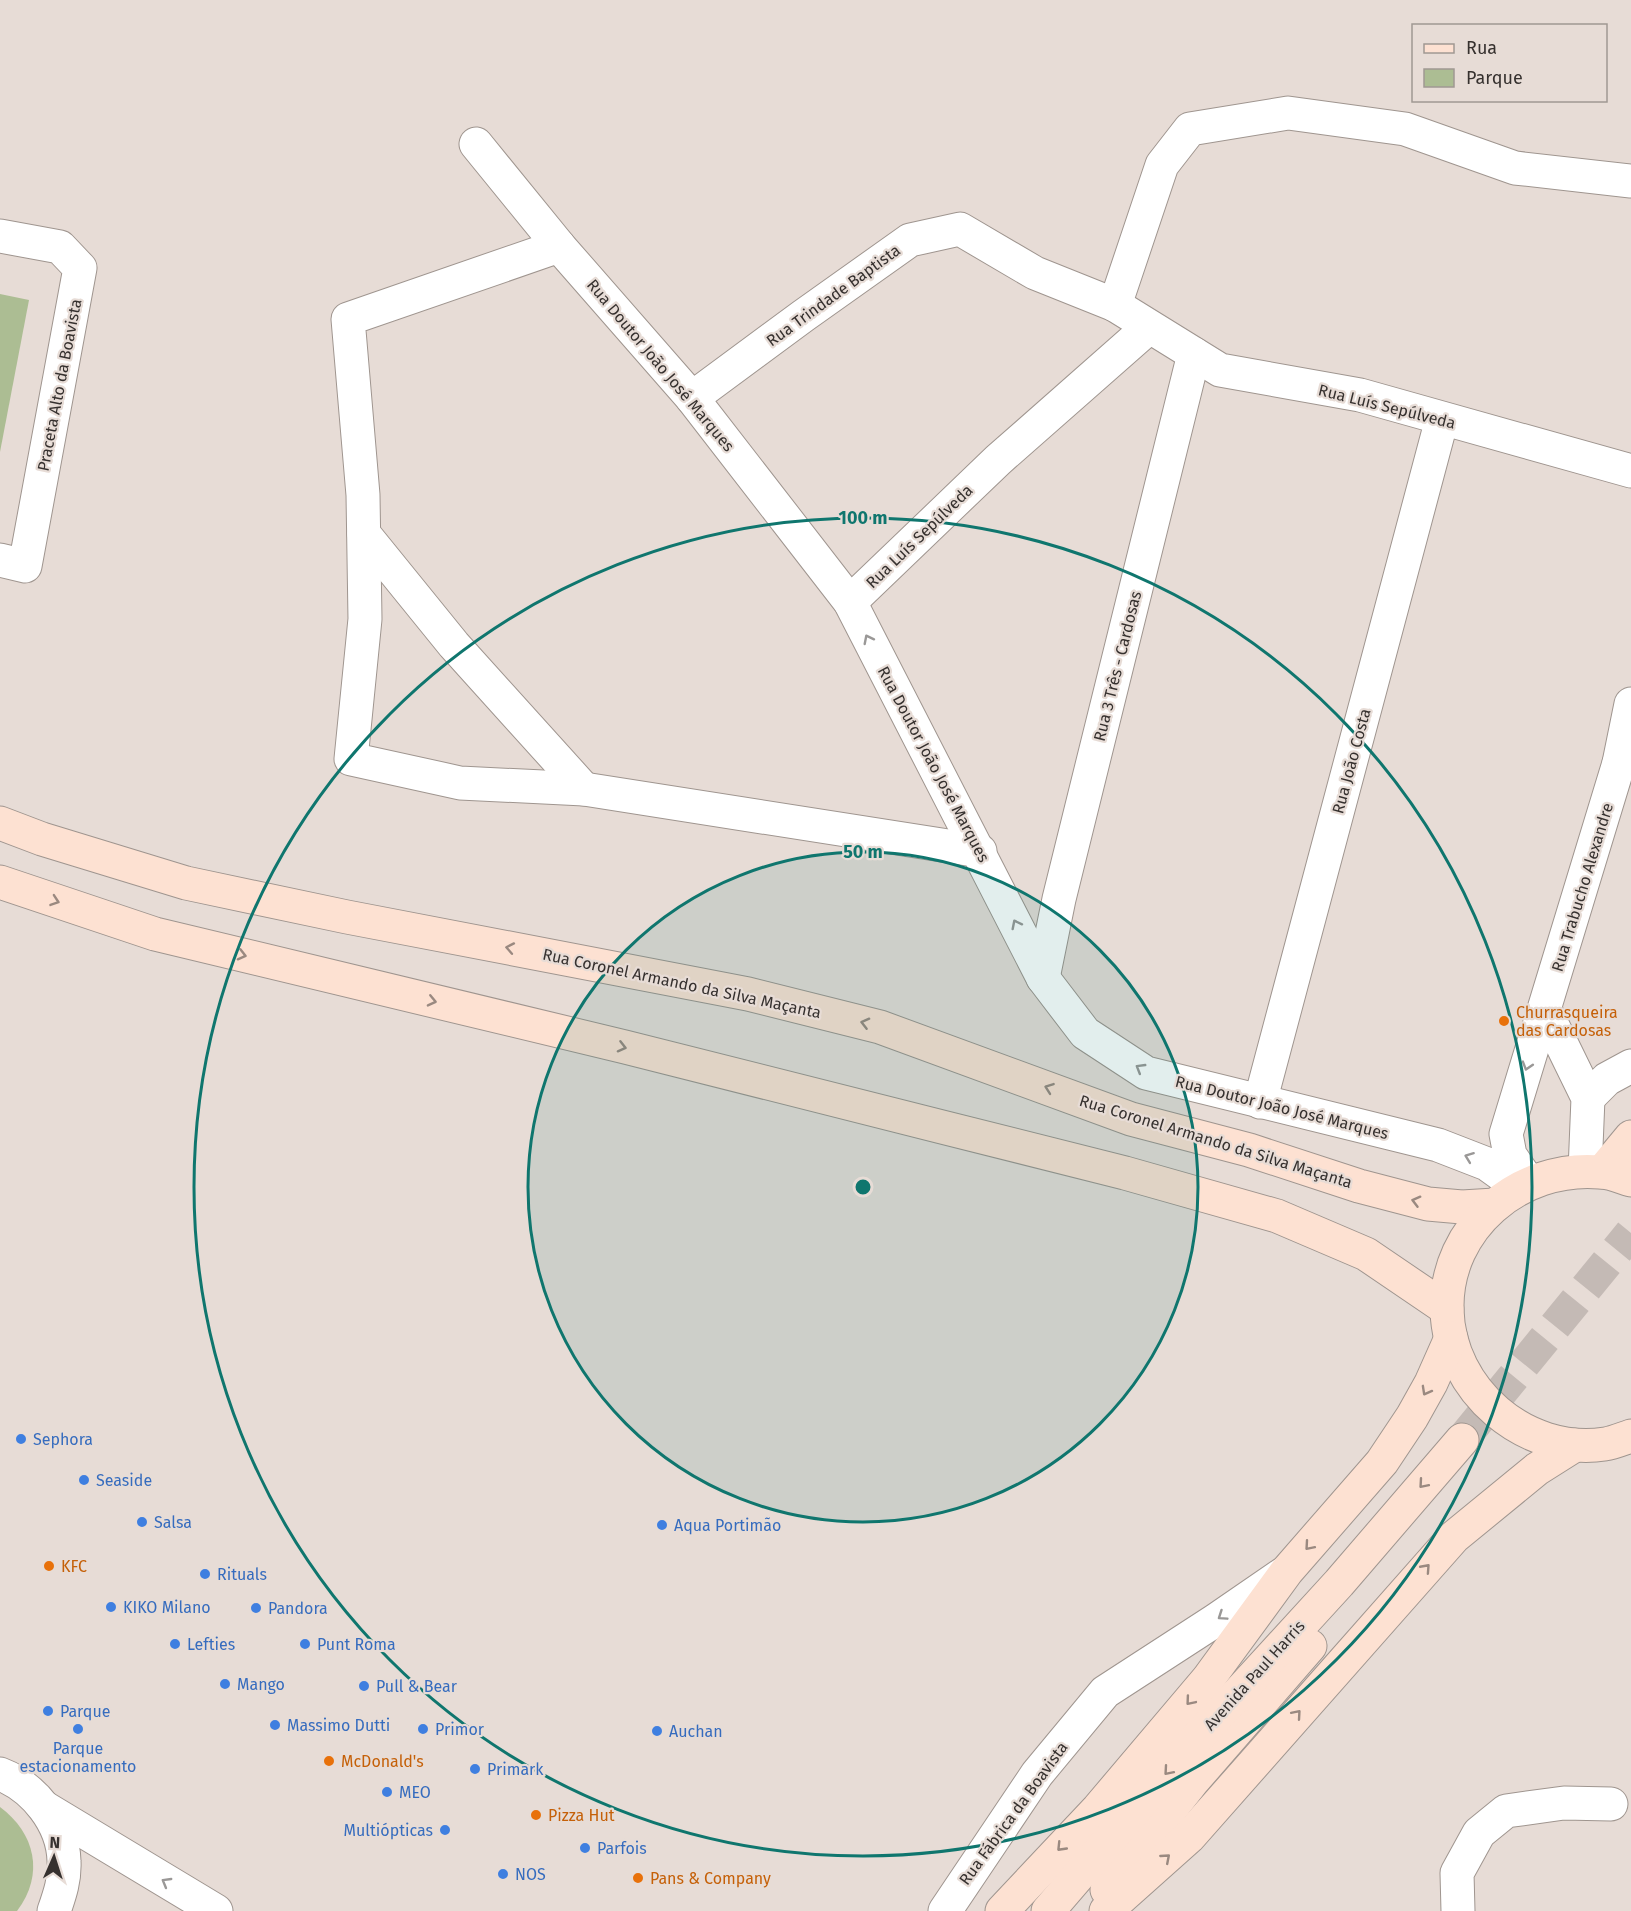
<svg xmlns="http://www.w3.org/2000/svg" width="1631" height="1911" font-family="'Fira Sans',sans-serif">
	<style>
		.green { fill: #acbd93 }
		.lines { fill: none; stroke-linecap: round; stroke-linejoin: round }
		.secondary-tunnel { stroke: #c4bab5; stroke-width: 33; stroke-dasharray: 33 16; stroke-linecap: butt }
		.minor-casing { stroke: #9f958f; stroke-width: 35 }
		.secondary-casing { stroke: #9f958f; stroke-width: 35 }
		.minor { stroke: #fff; stroke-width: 33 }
		.secondary { stroke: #fde1d2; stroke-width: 33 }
		.oneway { stroke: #9a9897 }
		.oneway2 { stroke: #9a8980 }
		.ring { fill: none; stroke: #0f766e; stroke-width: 3 }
		.food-dot { fill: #e8710a; stroke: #e7dcd6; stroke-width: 2 }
		.shop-dot { fill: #3f7fe0; stroke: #e7dcd6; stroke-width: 2 }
		.labels { text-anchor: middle; stroke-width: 4.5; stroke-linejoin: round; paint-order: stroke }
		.street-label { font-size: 16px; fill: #36312f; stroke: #e7dcd6 }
		.food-label { font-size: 16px; fill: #c56008; stroke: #e7dcd6; text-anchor: start }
		.shop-label { font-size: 16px; fill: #366cbe; stroke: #e7dcd6; text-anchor: start }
		.centre { fill: #0f766e; stroke: #e7dcd6; stroke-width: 3 }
		.ring-label { font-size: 18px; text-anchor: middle; font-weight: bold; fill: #0f766e; stroke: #e7dcd6; stroke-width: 4.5; stroke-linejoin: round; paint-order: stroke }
	</style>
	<rect width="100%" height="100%" fill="#e7dcd6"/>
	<!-- green -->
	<g class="green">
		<polygon points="0,294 29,300 0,452"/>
		<path d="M0 1807C35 1833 45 1874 17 1911H0Z"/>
	</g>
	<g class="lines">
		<!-- secondary-tunnel -->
		<polyline class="secondary-tunnel" points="1462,1440 1631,1233"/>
		<defs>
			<g id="minor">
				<polyline points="476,144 559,246 692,398 850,602 1043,978 1085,1033 1146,1073 1438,1145 1487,1164 1519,1187"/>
				<polyline points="0,236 60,247 80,268 25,566 0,560"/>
				<polyline points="559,246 348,319 363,495 365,619 351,759 460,783 584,789 980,851"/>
				<polyline points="1115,305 1162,165 1190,129 1288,113 1405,129 1515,168 1631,181"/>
				<polyline points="692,398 803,316 910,240 960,229 1035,273 1115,305 1220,370 1360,395 1631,471"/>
				<polyline points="364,534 454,645 584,789"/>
				<polyline points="850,602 998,460 1149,327"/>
				<polyline points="1619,763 1631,704"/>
				<polyline points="1043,978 1059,899 1194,354"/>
				<polyline points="1545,1010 1588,1098 1585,1171"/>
				<polyline points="1588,1098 1607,1079 1631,1066"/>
				<polyline points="1260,1102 1442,419"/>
				<polyline points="1529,1183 1510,1155 1506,1134 1619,763 1631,753"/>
				<path d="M0 1774C34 1787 63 1823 64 1861 65 1879 60 1894 54 1911"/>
				<polyline points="45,1808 216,1911"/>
				<polyline points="945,1911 1037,1774 1105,1692 1216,1620 1283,1574"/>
				<polyline points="1458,1911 1457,1873 1479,1833 1506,1811 1564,1803 1611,1804"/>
			</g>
			<g id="secondary">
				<polyline points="0,823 42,839 186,883 347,917 748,994 880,1027 1131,1119 1249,1150 1359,1186 1428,1204 1462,1207 1495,1205"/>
				<polyline points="0,882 155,934 625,1047 942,1127 1125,1173 1277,1216 1366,1254 1447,1309"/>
				<polyline points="1602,1172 1631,1137"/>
				<path d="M1631 1180C1621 1177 1610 1172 1600 1172 1520 1165 1445 1227 1447 1310 1449 1390 1525 1456 1605 1444 1613 1443 1622 1439 1631 1436"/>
				<polyline points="1107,1890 1192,1782 1310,1646"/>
				<polyline points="1002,1911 1098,1809 1208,1679 1287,1571 1382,1462 1412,1417 1431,1383 1451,1338"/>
				<polyline points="1048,1911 1189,1747 1339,1583 1462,1440"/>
				<polyline points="1106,1911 1189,1837 1454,1537 1537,1469 1575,1445"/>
			</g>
		</defs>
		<!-- minor casing -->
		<use href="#minor" class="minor-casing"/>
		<!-- secondary casing -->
		<use href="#secondary" class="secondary-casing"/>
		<!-- minor -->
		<use href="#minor" class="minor"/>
		<!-- secondary -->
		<use href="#secondary" class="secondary"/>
	</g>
	<!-- one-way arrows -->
	<defs><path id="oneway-chevron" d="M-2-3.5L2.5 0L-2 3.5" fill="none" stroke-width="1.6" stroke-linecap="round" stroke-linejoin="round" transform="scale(1.5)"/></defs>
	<g class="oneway">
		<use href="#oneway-chevron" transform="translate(868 639) rotate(-117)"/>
		<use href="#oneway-chevron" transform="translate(1016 924) rotate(-117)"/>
		<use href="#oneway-chevron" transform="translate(1527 1066) rotate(107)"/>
		<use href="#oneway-chevron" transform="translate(1140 1068) rotate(-149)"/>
		<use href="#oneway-chevron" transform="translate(1469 1157) rotate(-159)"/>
		<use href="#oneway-chevron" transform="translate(1222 1616) rotate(146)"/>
		<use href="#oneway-chevron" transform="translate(166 1882) rotate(-150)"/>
	</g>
	<g class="oneway2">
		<use href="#oneway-chevron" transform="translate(55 901) rotate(19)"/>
		<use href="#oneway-chevron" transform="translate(510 948) rotate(-169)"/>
		<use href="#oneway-chevron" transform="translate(242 955) rotate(14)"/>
		<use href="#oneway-chevron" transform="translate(432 1001) rotate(13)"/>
		<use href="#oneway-chevron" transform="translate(865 1023) rotate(-166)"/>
		<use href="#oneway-chevron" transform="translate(622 1047) rotate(14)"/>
		<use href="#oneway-chevron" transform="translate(1049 1088) rotate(-160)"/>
		<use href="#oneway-chevron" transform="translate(1416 1201) rotate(-165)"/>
		<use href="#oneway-chevron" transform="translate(1426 1391) rotate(119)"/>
		<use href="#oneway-chevron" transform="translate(1423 1484) rotate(131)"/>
		<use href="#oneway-chevron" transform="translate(1309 1546) rotate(131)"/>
		<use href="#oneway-chevron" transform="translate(1426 1568) rotate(-48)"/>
		<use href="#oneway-chevron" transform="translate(1190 1701) rotate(130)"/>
		<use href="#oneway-chevron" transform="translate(1297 1714) rotate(-49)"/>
		<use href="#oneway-chevron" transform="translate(1168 1771) rotate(131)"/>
		<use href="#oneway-chevron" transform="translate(1061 1847) rotate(134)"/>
		<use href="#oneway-chevron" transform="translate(1166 1858) rotate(-41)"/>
	</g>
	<!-- distance rings -->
	<circle cx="863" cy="1187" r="335" fill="#0f766e" fill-opacity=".12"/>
	<g class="ring">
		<circle cx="863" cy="1187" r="335"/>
		<circle cx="863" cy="1187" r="669"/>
	</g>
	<!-- markers -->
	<g class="food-dot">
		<circle cx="1504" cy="1021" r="6"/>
		<circle cx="49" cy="1566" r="6"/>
		<circle cx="329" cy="1761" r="6"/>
		<circle cx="536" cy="1815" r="6"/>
		<circle cx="638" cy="1878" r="6"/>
	</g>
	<g class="shop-dot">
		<circle cx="21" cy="1439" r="6"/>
		<circle cx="84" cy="1480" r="6"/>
		<circle cx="142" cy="1522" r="6"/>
		<circle cx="662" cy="1525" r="6"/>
		<circle cx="205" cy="1574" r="6"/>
		<circle cx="111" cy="1607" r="6"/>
		<circle cx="256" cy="1608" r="6"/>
		<circle cx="175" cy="1644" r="6"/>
		<circle cx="305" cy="1644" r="6"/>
		<circle cx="225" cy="1684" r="6"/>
		<circle cx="364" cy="1686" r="6"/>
		<circle cx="48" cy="1711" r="6"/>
		<circle cx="275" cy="1725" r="6"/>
		<circle cx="78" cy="1729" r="6"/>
		<circle cx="423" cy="1729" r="6"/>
		<circle cx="657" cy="1731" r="6"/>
		<circle cx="475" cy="1769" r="6"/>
		<circle cx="387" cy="1792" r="6"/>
		<circle cx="445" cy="1830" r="6"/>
		<circle cx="585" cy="1848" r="6"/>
		<circle cx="503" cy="1874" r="6"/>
	</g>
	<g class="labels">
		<!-- street labels -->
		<g class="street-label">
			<text transform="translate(833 295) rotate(-36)" y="6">Rua Trindade Baptista</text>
			<text transform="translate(661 365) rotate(50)" y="6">Rua Doutor João José Marques</text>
			<text transform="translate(59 385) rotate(-79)" y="6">Praceta Alto da Boavista</text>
			<text transform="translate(1387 406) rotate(14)" y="6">Rua Luís Sepúlveda</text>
			<text transform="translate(919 536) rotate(-44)" y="6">Rua Luís Sepúlveda</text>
			<text transform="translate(1117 666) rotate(-76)" y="6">Rua 3 Três - Cardosas</text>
			<text transform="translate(1351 761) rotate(-75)" y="6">Rua João Costa</text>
			<text transform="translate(934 764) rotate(62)" y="6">Rua Doutor João José Marques</text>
			<text transform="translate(1582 887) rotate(-73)" y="6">Rua Trabucho Alexandre</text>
			<text transform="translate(682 983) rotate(12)" y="6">Rua Coronel Armando da Silva Maçanta</text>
			<text transform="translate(1282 1107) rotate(14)" y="6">Rua Doutor João José Marques</text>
			<text transform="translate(1216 1141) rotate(17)" y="6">Rua Coronel Armando da Silva Maçanta</text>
			<text transform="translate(1254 1675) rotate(-48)" y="6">Avenida Paul Harris</text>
			<text transform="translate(1013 1813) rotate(-54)" y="6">Rua Fábrica da Boavista</text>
		</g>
		<!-- food labels -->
		<g class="food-label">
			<text x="1516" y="1018">Churrasqueira<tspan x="1516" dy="18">das Cardosas</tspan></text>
			<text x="61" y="1572">KFC</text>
			<text x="341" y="1767">McDonald's</text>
			<text x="548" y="1821">Pizza Hut</text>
			<text x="650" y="1884">Pans &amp; Company</text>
		</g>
		<!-- shop labels -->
		<g class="shop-label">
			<text x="33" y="1445">Sephora</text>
			<text x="96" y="1486">Seaside</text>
			<text x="154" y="1528">Salsa</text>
			<text x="674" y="1531">Aqua Portimão</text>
			<text x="217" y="1580">Rituals</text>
			<text x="123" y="1613">KIKO Milano</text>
			<text x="268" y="1614">Pandora</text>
			<text x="187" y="1650">Lefties</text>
			<text x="317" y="1650">Punt Roma</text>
			<text x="237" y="1690">Mango</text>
			<text x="376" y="1692">Pull &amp; Bear</text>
			<text x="60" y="1717">Parque</text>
			<text x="287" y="1731">Massimo Dutti</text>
			<text x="435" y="1735">Primor</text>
			<text x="669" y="1737">Auchan</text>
			<text x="78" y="1754" text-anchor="middle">Parque<tspan x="78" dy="18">estacionamento</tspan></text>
			<text x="487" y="1775">Primark</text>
			<text x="399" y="1798">MEO</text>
			<text x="433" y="1836" text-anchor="end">Multiópticas</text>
			<text x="597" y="1854">Parfois</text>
			<text x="515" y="1880">NOS</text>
		</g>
	</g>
	<circle cx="863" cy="1187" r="9" class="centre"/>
	<g class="ring-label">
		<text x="863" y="524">100 m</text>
		<text x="863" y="858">50 m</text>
	</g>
	<!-- legend -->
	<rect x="1412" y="24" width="195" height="78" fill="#e7dcd6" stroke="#a09893" stroke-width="1.5"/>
	<rect x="1424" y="44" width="30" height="9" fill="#fde1d2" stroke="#a09893" stroke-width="1.5"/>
	<text x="1466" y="54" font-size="18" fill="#36312f">Rua</text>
	<rect x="1424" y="69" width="30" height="18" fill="#acbd93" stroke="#a09893" stroke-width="1.5"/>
	<text x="1466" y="84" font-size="18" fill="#36312f">Parque</text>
	<!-- north arrow -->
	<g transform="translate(54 1857) rotate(3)" stroke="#e7dcd6" stroke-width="4.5" paint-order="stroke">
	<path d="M0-4.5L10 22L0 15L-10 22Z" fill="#36312f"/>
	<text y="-9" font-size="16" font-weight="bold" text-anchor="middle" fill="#36312f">N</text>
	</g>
</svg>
